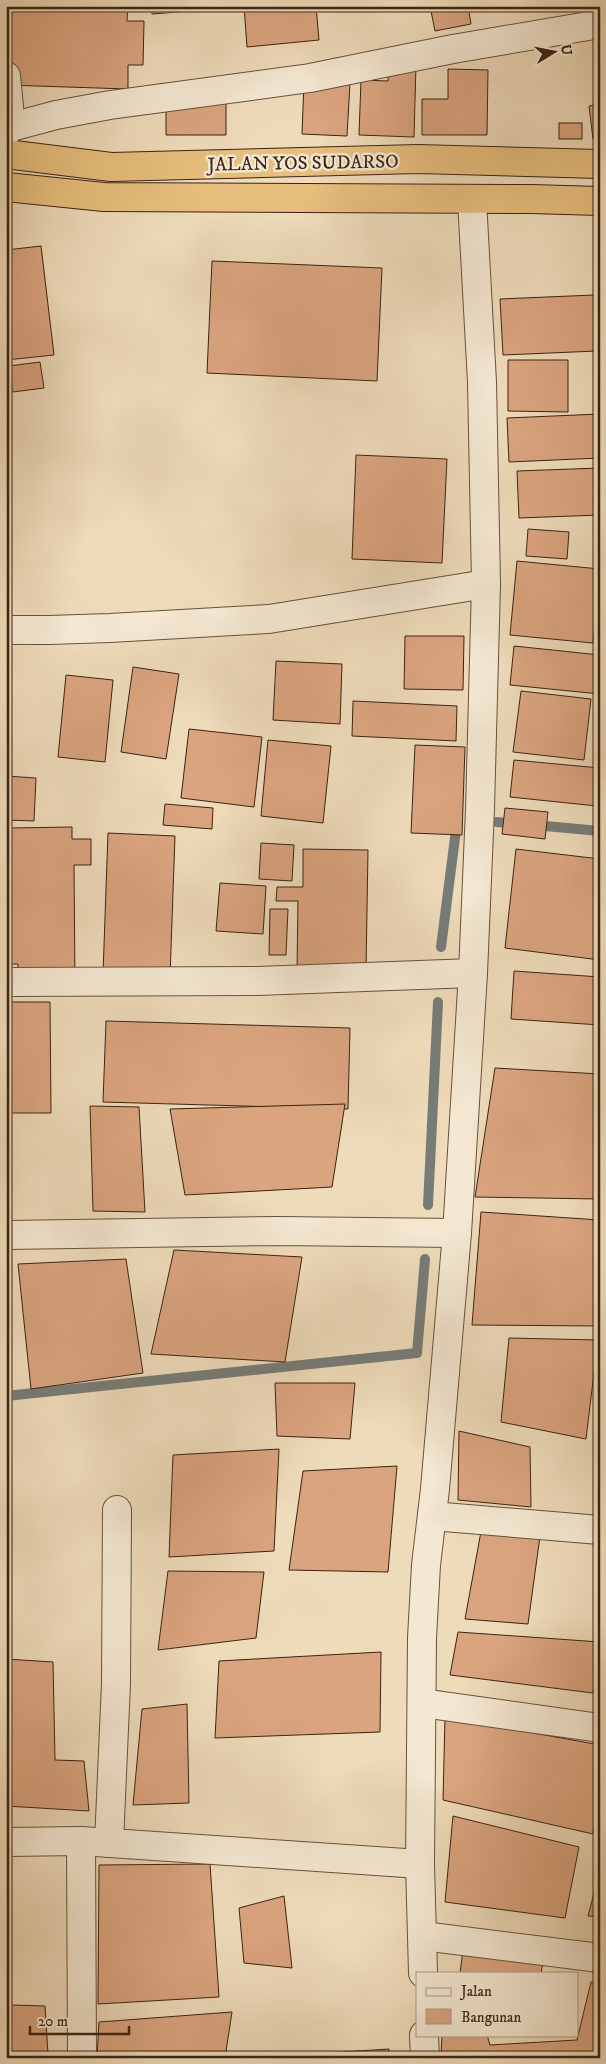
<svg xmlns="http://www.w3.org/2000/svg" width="606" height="2064" font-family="'IM FELL DW Pica',serif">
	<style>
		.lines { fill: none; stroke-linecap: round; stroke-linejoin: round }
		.stream { stroke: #777c78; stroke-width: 10 }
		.building { fill: #daa47f; stroke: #3b2313 }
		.minor-casing { stroke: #68513d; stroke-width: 30 }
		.highway-casing { stroke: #3b2313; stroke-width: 30 }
		.minor { stroke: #f4e8d2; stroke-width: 28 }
		.highway { stroke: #e7be7d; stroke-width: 28 }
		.labels { text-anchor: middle; stroke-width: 5; stroke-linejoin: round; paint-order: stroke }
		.street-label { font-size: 19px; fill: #3b2313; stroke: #f4e8d2 }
	</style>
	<rect width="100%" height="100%" fill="#eedbba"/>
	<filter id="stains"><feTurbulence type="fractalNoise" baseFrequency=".004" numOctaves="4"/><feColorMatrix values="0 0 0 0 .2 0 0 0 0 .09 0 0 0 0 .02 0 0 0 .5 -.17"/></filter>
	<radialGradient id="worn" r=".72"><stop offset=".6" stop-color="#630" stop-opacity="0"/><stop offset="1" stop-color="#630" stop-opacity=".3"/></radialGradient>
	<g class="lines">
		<!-- stream -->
		<g class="stream">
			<polyline points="497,822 517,824"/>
			<polyline points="534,825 600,831"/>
			<polyline points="441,947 456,830"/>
			<polyline points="428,1205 438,1002"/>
			<polyline points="6,1396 417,1353 425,1259"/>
		</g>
	</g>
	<!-- building -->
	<g class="building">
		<polygon points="6,6 128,6 127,21 144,21 143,65 128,65 128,89 6,85"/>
		<polygon points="151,6 230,6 230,8 152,14"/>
		<polygon points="244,6 316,6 319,40 247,47"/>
		<polygon points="430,6 468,6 471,24 435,31"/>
		<polygon points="389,64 416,65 414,137 359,135 361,80 388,81"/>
		<polygon points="448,69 488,70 487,135 422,135 422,99 448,99"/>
		<polygon points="304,81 350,83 347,136 302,134"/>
		<polygon points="226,103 226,135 166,135 166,104"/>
		<polygon points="600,104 600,138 593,139 589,106"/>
		<rect x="559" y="123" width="23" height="16"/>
		<polygon points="41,246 54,355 6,360 6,250"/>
		<polygon points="212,261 382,268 377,381 207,373"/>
		<polygon points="594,295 597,351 503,355 500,299"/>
		<polygon points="508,360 568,360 568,412 508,411"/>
		<polygon points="40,362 44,388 13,392 9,366"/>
		<polygon points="600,414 600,458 509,462 507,418"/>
		<polygon points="356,455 447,459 442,563 352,559"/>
		<polygon points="600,468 600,515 519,518 517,471"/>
		<polygon points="528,529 569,532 567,559 526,556"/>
		<polygon points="517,561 600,569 593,643 510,635"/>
		<polygon points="405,636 464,636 463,690 404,689"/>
		<polygon points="514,646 600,655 600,694 510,685"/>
		<polygon points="276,661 342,664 340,724 273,720"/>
		<polygon points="133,667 179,674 166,759 121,752"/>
		<polygon points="66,675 113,680 105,762 58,757"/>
		<polygon points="521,691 591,699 584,760 513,752"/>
		<polygon points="353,701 457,706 456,741 352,736"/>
		<polygon points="189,729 262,737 254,807 181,798"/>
		<polygon points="268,740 331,746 323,823 261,816"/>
		<polygon points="415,745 465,747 462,835 411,833"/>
		<polygon points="514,760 600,768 597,806 510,797"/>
		<polygon points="6,776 36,778 34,821 6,820"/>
		<polygon points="165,804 213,808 212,829 163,825"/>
		<polygon points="505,808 548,812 545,839 502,834"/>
		<polygon points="72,827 72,839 91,839 91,865 74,865 75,982 17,983 18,964 6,964 6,932 11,932 10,828"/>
		<polygon points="108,833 175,836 170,977 103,974"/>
		<polygon points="261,843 294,845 292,881 259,879"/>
		<polygon points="303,849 368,850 366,970 297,969 298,901 276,901 277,887 303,887"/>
		<polygon points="516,849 600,859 600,960 505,948"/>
		<polygon points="220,883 266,886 263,934 216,931"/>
		<polygon points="270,909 288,909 286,955 269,955"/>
		<polygon points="514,971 600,977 600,1025 511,1019"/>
		<polygon points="6,1002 50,1002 51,1113 6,1113"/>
		<polygon points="106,1021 350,1028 348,1109 103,1102"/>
		<polygon points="495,1068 600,1074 600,1199 475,1197"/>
		<polygon points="345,1104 332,1187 185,1195 170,1109"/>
		<polygon points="90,1106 139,1107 145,1212 93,1211"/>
		<polygon points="481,1212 600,1220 600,1326 472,1325"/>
		<polygon points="174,1250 302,1257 285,1362 151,1354"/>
		<polygon points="126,1259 143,1373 31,1389 18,1264"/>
		<polygon points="6,1292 7,1292 6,1390"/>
		<polygon points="509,1338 598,1340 586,1439 501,1422"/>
		<polygon points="275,1383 355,1383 350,1439 277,1436"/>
		<polygon points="459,1431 530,1447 531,1507 458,1500"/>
		<polygon points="279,1449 274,1551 169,1557 173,1455"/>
		<polygon points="397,1466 388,1572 289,1570 303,1471"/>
		<polygon points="482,1526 541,1529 528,1624 465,1619"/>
		<polygon points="168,1571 264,1572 256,1638 158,1650"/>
		<polygon points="458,1632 600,1642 600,1673 593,1693 450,1675"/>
		<polygon points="381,1652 380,1732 215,1738 219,1661"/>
		<polygon points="6,1659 53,1662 55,1760 84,1761 89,1811 6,1806"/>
		<polygon points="187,1704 189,1803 133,1805 142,1709"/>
		<polygon points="445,1717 600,1745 600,1796 593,1834 443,1800"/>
		<polygon points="453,1816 579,1847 565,1918 445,1902"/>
		<polygon points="210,1864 219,1997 98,2004 99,1865"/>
		<polygon points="600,1870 600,1917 588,1916"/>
		<polygon points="284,1896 292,1968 244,1963 239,1908"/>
		<polygon points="463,1950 543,1963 541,1973 460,1973"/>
		<polygon points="591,1982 600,1983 600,2058 441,2058 442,2035 487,2035 490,2045 577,2040"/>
		<polygon points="12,2005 45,2006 48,2054 6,2052 6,2035"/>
		<polygon points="232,2012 225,2058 97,2058 99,2022"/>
		<polygon points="389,2049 389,2058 246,2058"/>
	</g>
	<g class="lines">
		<defs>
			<g id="minor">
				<polyline points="6,76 11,127"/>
				<polyline points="6,132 11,127 56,115 110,105 310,78 453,49 600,24"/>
				<polyline points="6,630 49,630 110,628 269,619 486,584"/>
				<polyline points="6,982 257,981 473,973"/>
				<polyline points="6,1235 278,1231 457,1233"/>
				<polyline points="432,1516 600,1530"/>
				<polyline points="422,1703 600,1728"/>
				<polyline points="81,1841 82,2058"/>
				<polyline points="6,1842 81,1841 420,1864"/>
				<polyline points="109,1843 116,1683 117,1510"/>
				<polyline points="423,1936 600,1958"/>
				<polyline points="423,1973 420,1864 422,1638 426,1565 435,1489 457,1233 473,973 480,809 486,584 482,382 472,200"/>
				<polyline points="424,2035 425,2058"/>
			</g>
			<g id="highway">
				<polyline points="6,154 111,167 418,159 600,164"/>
				<polyline points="6,187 104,197 531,199 600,201"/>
			</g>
		</defs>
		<!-- minor casing -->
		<use href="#minor" class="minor-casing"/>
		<!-- highway casing -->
		<use href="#highway" class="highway-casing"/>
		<!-- minor -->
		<use href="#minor" class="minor"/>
		<!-- highway -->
		<use href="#highway" class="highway"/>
	</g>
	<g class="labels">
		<!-- street labels -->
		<g class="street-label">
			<text transform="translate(303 162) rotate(-1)" y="7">JALAN YOS SUDARSO</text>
		</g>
	</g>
	<!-- margin -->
	<rect width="606" height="2064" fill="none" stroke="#eedbba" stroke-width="25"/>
	<rect x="8" y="8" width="591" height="2049" fill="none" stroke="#3b2313" stroke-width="2.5"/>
	<rect x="12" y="12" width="581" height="2039" fill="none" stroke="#3b2313"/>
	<!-- legend -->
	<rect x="416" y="1972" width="162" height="65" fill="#f4e8d2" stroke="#aa9986"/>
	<rect x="426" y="1988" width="25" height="8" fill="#f4e8d2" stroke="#aa9986"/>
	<text x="461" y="1996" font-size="15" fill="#3b2313">Jalan</text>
	<rect x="426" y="2009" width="25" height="15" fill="#daa47f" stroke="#aa9986"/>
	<text x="461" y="2022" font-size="15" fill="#3b2313">Bangunan</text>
	<!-- north arrow -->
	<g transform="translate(554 52) rotate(80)" stroke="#f4e8d2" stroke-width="4" paint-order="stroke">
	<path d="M0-4L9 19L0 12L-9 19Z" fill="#3b2313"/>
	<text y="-8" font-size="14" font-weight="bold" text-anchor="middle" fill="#3b2313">U</text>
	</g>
	<!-- scale -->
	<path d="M30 2026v8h99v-8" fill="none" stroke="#3b2313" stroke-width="2.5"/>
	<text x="38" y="2026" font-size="15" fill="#3b2313" stroke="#f4e8d2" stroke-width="4" paint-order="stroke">20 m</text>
	<rect width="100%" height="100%" filter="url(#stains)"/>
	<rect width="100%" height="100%" fill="url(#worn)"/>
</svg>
